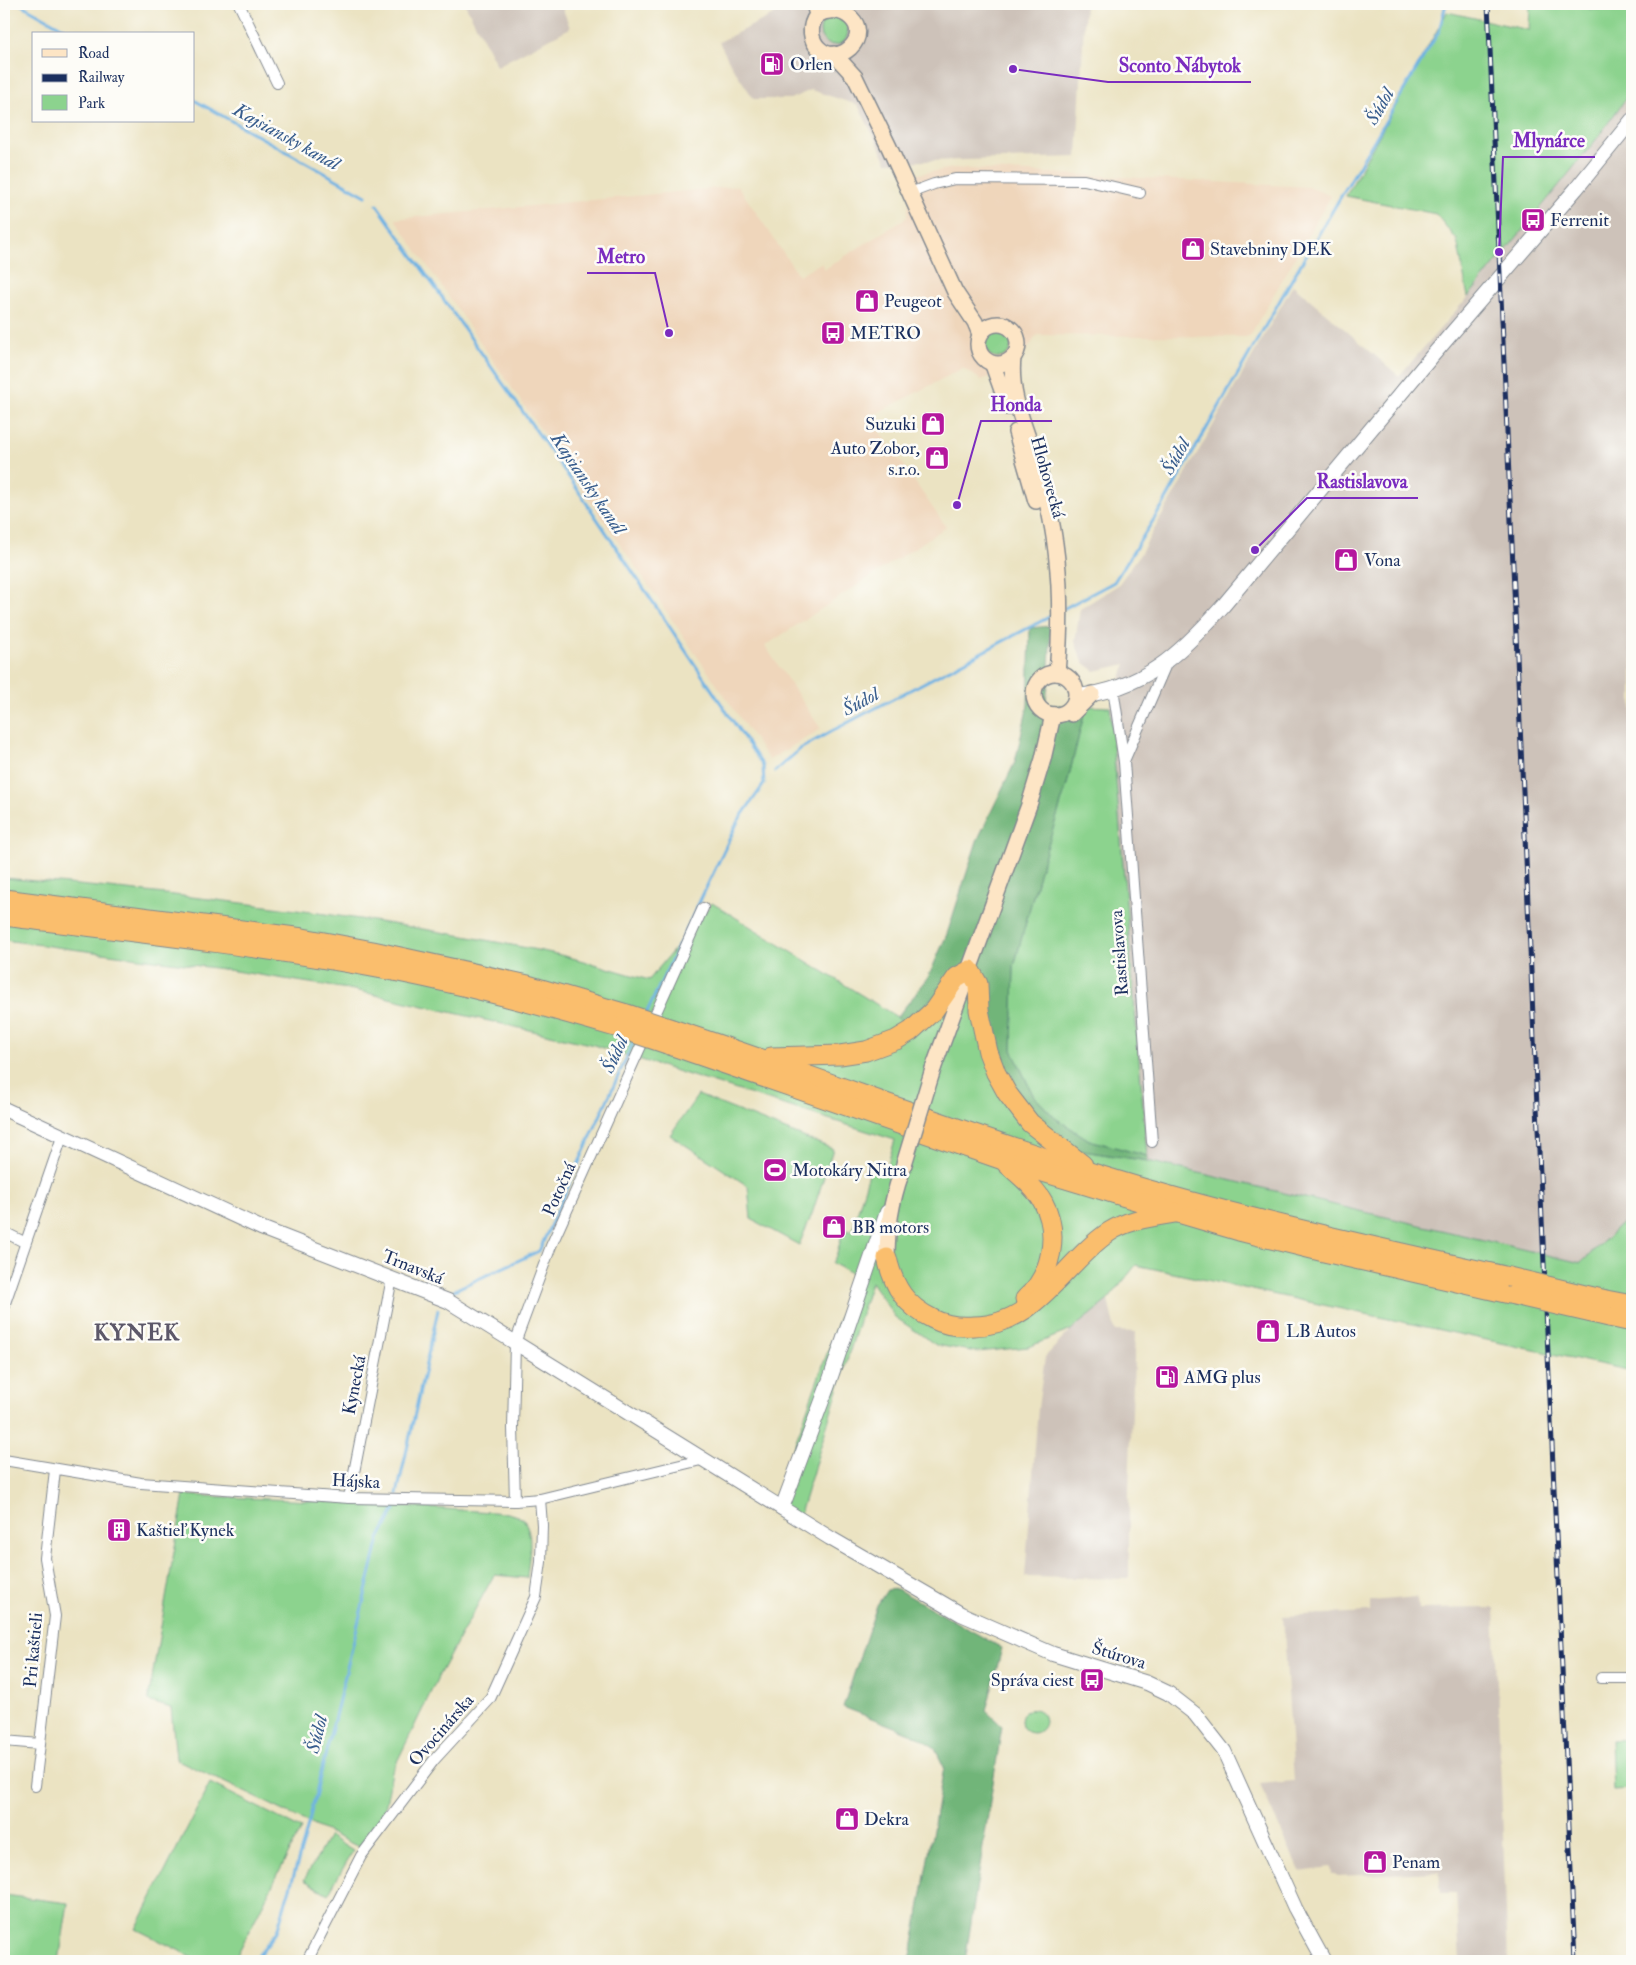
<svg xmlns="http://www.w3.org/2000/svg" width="1636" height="1965" font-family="'IM FELL Double Pica',serif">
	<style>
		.built { fill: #efd6bb }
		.industrial { fill: #cdc2b9 }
		.green { fill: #8cd38e; stroke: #548176 }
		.forest { fill: #71b579; stroke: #46726c }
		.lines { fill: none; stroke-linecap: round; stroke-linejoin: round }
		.stream { stroke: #6eb2e4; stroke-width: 3 }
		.minor-casing { stroke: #838990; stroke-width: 12 }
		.tertiary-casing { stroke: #838990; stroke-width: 16 }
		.secondary-casing { stroke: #838990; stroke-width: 18 }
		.motorway-casing { stroke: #838990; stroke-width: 21 }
		.minor { stroke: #fff; stroke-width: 10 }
		.tertiary { stroke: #fff; stroke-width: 14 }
		.secondary { stroke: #fde5c5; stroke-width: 15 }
		.motorway { stroke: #fabe6d; stroke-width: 19 }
		.rail-casing { stroke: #1b2f5e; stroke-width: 5 }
		.rail { stroke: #fdfcf7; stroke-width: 3; stroke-dasharray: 9; stroke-linecap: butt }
		.secondary-bridge-casing { stroke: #838990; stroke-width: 18; stroke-linecap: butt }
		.motorway-bridge-casing { stroke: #838990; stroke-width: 21; stroke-linecap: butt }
		.secondary-bridge { stroke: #fde5c5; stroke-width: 15 }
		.motorway-bridge { stroke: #fabe6d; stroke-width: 19 }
		.labels { text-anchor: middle; stroke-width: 5; stroke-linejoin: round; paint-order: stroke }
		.poi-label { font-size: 18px; fill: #1b2f5e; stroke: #fdfcf7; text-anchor: start }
		.street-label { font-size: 18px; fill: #1b2f5e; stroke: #fdfcf7 }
		.water-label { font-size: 19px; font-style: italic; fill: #385d8d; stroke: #fdfcf7 }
		.district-label { font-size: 22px; font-weight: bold; letter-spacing: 1px; fill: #5d5869; stroke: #fdfcf7 }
		.leader { fill: none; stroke: #7b2cbf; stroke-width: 2 }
		.callout-dot { fill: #7b2cbf; stroke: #fdfcf7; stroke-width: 2 }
		.callout-label { font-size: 19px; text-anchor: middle; font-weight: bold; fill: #7b2cbf; stroke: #fdfcf7; stroke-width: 5; stroke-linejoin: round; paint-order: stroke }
	</style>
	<rect width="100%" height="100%" fill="#fdfcf7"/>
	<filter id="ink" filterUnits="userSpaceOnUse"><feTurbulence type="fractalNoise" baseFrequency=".02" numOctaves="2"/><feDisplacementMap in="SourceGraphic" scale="10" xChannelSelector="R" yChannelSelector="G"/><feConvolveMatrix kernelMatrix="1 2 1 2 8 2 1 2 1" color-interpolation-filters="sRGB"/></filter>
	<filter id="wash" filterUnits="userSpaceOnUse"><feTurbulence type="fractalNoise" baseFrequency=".0096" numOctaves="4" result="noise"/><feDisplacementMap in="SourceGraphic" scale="20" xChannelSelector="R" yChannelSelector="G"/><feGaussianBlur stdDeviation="1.12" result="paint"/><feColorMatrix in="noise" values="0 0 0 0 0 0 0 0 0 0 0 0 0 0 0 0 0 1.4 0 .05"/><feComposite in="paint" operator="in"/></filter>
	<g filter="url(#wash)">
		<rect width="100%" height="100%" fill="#ebe3c2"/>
		<!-- built -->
		<polygon class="built" points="954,168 1309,187 1331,196 1249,337 1037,335 1016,367 981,380 963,368 870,417 946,527 765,646 821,729 769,760 395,219 738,186 799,276 821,263 825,269 907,217 913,175"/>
		<!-- industrial -->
		<g class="industrial">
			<polygon points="465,4 561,4 570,28 497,66"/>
			<polygon points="781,4 1085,4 1077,157 887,162 858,105 811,90 790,99 754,99 731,65 719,42 775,14"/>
			<polygon points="1632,90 1632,1214 1581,1263 1148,1161 1110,707 1126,664 1095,671 1083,662 1075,642 1080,609 1118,585 1139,556 1293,285 1399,376 1468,297 1595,141"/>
			<polygon points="1108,1300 1115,1331 1135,1332 1129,1489 1129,1579 1025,1577 1038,1408 1045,1357 1071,1330"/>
			<polygon points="1417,1597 1418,1609 1494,1608 1508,1961 1460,1961 1456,1893 1441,1893 1439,1872 1337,1876 1337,1875 1332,1875 1331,1867 1299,1871 1260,1784 1294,1781 1283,1616 1370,1612 1370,1601"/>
		</g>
		<!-- green -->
		<g class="green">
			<polygon points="1530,4 1589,4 1589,9 1612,9 1613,4 1632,4 1632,90 1595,141 1468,297 1457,240 1436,214 1346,196 1447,12 1529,30"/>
			<circle cx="834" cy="31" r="14"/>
			<circle cx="998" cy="345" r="13"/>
			<polygon points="1086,706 1110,707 1147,1156 1089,1140 1055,1118 1033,1095 1012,1050 1014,966 1041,867 1067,784"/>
			<path d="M4 878C180 894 358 914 532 949 571 956 610 969 649 980L712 903 897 1017 903 1024 943 988 985 998 993 1056 1070 1149 1148 1161 1581 1263 1632 1214V1371L1136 1265 1108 1300 1071 1330 1028 1347 977 1352 936 1345 895 1317 871 1282 796 1527 771 1511 855 1275 832 1263 837 1254 843 1230 852 1231 872 1163 886 1169 895 1140 594 1045 354 990 222 969 4 940Z"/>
			<polygon points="698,1095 833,1149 812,1214 799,1245 751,1219 748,1186 670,1135"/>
			<path d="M184 1495 354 1503 507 1513C514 1515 521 1516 525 1522 534 1536 528 1562 527 1578L494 1575 439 1675 413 1729 392 1772 385 1809 361 1848 176 1759 171 1708 148 1701Z"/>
			<circle cx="1033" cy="1721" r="12"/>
			<polygon points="1632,1739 1632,1790 1613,1791 1611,1740"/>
			<polygon points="210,1783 301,1829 234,1961 200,1961 136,1929"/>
			<polygon points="329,1836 353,1851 328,1894 304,1880"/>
			<polygon points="4,1895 68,1903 59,1961 4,1961"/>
		</g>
		<!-- forest -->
		<g class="forest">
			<polygon points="1051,626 1048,686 1045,705 1086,706 1067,784 1041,867 1014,966 1012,1050 1033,1095 1055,1118 1089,1140 1147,1156 1148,1161 1070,1149 1040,1127 993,1056 985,998 943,988 903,1024 897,1017 928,978 947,934 977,841 1015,762 1028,705 1030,628"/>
			<polygon points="897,1589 1002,1648 986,1711 1002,1726 965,1961 910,1961 944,1767 934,1747 915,1735 843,1707 877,1605 887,1590"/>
		</g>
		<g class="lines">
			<!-- stream -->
			<g class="stream">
				<polyline points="20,4 74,34"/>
				<polyline points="194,100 366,196"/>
				<polyline points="377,205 573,483 763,766 764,784 738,821 646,1014"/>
				<polyline points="1065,608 1114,582 1163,505 1295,274 1439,31 1446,4"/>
				<polyline points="775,771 800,749 830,732 1055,614"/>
				<polyline points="450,1292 539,1251 634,1041"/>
				<polyline points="397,1494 438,1310"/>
				<polyline points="254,1961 277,1931 304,1841 379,1539 395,1509"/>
			</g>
		</g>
	</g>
	<g filter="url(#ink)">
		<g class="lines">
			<defs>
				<g id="minor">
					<polyline points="239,4 277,83"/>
					<polyline points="910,193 934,184 955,179 1084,180 1140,193"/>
					<polyline points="1113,688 1124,762 1152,1142"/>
					<polyline points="1124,761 1167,662"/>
					<polyline points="4,1232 24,1242"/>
					<polyline points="4,1306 62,1137"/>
					<polyline points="4,1460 141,1483 349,1498 515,1501 540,1499 705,1459"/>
					<polyline points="349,1498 392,1278"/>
					<polyline points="515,1501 513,1428 515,1343 551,1246 703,908"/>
					<polyline points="1601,1678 1632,1678"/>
					<polyline points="4,1741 40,1744"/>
					<polyline points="35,1786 55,1616 45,1558 55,1470"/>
					<polyline points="307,1961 361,1856 434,1760 490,1699 536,1597 541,1562 542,1525 540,1499"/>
				</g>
				<g id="tertiary">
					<path d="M1076 696C1142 691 1182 652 1223 606L1433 355 1576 189 1632 120"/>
					<polyline points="4,1109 261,1228 448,1301 830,1538 961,1614 1053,1654 1147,1683 1168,1693 1195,1714 1224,1751 1295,1908 1324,1961"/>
					<polyline points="782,1508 828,1385 887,1212"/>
				</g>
				<g id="secondary">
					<path d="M814 4 817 15C799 39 828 68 850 48 872 27 842 0 817 15"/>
					<polyline points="834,54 855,77 889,147 955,292 975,322 980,334"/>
					<circle cx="998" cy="344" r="20"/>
					<path d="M1013 358C1009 394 1024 424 1035 458 1040 472 1043 487 1047 502 1061 558 1062 616 1057 673"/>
					<polyline points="993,365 1008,407"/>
					<polyline points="1016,432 1036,501"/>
					<circle cx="1055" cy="694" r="21"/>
					<polyline points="1072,714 1092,694"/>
					<polyline points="933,1069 1029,805 1043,759 1053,715"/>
					<path d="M887 1258C887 1228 891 1202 901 1174"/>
				</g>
				<g id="motorway">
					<polyline points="4,899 303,938 373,951 528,985 627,1014"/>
					<path d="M4 916C125 931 246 944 366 966 452 981 536 1004 619 1028"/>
					<path d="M672 1029C814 1075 953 1130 1096 1174 1231 1216 1370 1246 1509 1277"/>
					<polyline points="667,1044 1003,1160 1178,1213 1239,1231 1324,1252 1514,1295"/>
					<polyline points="771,1057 840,1055 866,1051 896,1040 911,1031 934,1010 957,977 970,970 978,984 979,1010 988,1052 996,1073 1007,1093 1030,1123 1083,1165"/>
					<path d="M1006 1163C1019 1175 1035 1187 1043 1202 1060 1233 1052 1276 1025 1299"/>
					<path d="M887 1258C894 1288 906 1306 933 1319 946 1326 960 1327 974 1326 1037 1325 1063 1263 1109 1232 1129 1219 1152 1217 1175 1213"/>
					<polyline points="1606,1300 1632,1305"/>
					<polyline points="1609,1317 1632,1322"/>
				</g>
			</defs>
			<!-- minor casing -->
			<use href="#minor" class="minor-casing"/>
			<!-- tertiary casing -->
			<use href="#tertiary" class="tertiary-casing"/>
			<!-- secondary casing -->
			<use href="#secondary" class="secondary-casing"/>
			<!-- motorway casing -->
			<use href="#motorway" class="motorway-casing"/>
			<!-- minor -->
			<use href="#minor" class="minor"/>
			<!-- tertiary -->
			<use href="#tertiary" class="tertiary"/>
			<!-- secondary -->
			<use href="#secondary" class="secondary"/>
			<!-- motorway -->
			<use href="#motorway" class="motorway"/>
			<defs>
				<polyline id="rail" points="1488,4 1575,1961"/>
			</defs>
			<!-- rail casing -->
			<use href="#rail" class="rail-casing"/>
			<!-- rail -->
			<use href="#rail" class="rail"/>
			<defs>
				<polyline id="secondary-bridge" points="901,1174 933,1069"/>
				<g id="motorway-bridge">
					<polyline points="627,1014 672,1029"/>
					<polyline points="619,1028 667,1044"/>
					<polyline points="1509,1277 1606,1300"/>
					<polyline points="1514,1295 1609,1317"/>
				</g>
			</defs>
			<!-- secondary-bridge casing -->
			<use href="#secondary-bridge" class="secondary-bridge-casing"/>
			<!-- motorway-bridge casing -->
			<use href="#motorway-bridge" class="motorway-bridge-casing"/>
			<!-- secondary-bridge -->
			<use href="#secondary-bridge" class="secondary-bridge"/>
			<!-- motorway-bridge -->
			<use href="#motorway-bridge" class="motorway-bridge"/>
		</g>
	</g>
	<!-- icons -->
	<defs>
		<symbol id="fuel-square" viewBox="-11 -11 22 22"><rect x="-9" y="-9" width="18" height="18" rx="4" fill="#b5179e" stroke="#fdfcf7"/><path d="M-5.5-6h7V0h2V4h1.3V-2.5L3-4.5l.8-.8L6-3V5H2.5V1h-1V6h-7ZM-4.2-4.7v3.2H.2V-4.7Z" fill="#fff"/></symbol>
		<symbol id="bus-square" viewBox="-11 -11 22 22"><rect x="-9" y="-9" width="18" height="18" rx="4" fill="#b5179e" stroke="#fdfcf7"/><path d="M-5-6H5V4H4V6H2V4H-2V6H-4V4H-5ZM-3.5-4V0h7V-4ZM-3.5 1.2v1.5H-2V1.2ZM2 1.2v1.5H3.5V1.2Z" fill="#fff"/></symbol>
		<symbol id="shop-square" viewBox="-11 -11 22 22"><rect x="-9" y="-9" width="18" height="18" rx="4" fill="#b5179e" stroke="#fdfcf7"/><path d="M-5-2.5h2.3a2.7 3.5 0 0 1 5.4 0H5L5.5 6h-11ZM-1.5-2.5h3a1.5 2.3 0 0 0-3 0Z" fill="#fff"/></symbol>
		<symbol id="stadium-square" viewBox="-11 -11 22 22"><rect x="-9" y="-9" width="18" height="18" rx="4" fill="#b5179e" stroke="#fdfcf7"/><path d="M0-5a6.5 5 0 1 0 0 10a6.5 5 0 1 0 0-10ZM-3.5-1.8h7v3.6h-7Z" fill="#fff"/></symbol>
		<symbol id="building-square" viewBox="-11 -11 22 22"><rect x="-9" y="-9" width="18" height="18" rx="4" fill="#b5179e" stroke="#fdfcf7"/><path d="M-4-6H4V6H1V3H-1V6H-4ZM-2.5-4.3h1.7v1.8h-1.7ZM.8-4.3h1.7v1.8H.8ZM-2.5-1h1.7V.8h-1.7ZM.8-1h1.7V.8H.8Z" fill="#fff"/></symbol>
	</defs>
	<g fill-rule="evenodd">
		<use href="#fuel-square" x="758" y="50" width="28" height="28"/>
		<use href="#bus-square" x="1519" y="206" width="28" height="28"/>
		<use href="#shop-square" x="1179" y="235" width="28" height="28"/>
		<use href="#shop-square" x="853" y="287" width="28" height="28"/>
		<use href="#bus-square" x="819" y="319" width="28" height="28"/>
		<use href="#shop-square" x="919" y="410" width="28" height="28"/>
		<use href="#shop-square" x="923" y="444" width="28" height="28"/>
		<use href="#shop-square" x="1332" y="546" width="28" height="28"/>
		<use href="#stadium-square" x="761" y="1156" width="28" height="28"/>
		<use href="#shop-square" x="820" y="1213" width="28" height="28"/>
		<use href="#shop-square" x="1254" y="1317" width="28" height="28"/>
		<use href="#fuel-square" x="1153" y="1363" width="28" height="28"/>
		<use href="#building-square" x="105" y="1516" width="28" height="28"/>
		<use href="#bus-square" x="1078" y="1666" width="28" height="28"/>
		<use href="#shop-square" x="833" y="1805" width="28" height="28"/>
		<use href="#shop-square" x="1361" y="1848" width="28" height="28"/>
	</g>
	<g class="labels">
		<!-- poi labels -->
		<g class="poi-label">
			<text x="790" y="70">Orlen</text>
			<text x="1550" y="226">Ferrenit</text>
			<text x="1210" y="255">Stavebniny DEK</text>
			<text x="884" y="307">Peugeot</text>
			<text x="850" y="339">METRO</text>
			<text x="916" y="430" text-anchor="end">Suzuki</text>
			<text x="920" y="454" text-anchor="end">Auto Zobor,<tspan x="920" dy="21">s.r.o.</tspan></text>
			<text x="1364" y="566">Vona</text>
			<text x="792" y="1176">Motokáry Nitra</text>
			<text x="852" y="1233">BB motors</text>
			<text x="1286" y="1337">LB Autos</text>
			<text x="1184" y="1383">AMG plus</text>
			<text x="136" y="1536">Kaštieľ Kynek</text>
			<text x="1074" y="1686" text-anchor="end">Správa ciest</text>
			<text x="864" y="1825">Dekra</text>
			<text x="1392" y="1868">Penam</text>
		</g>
		<!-- street labels -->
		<g class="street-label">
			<text transform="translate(1048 477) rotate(74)" y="6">Hlohovecká</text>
			<text transform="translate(1119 953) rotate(-94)" y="6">Rastislavova</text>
			<text transform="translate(559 1189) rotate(-66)" y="6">Potočná</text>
			<text transform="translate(413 1267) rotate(22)" y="6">Trnavská</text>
			<text transform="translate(354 1385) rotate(-79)" y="6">Kynecká</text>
			<text transform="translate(356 1481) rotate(3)" y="6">Hájska</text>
			<text transform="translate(33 1650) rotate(-85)" y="6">Pri kaštieli</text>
			<text transform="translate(1119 1655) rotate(17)" y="6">Štúrova</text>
			<text transform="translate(441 1730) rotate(-49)" y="6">Ovocinárska</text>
		</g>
		<!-- water labels -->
		<g class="water-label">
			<text transform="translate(1379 106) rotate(-60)" y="7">Šúdol</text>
			<text transform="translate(287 136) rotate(29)" y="7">Kajsiansky kanál</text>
			<text transform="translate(1175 456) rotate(-60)" y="7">Šúdol</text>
			<text transform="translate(589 483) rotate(56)" y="7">Kajsiansky kanál</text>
			<text transform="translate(860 701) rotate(-28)" y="7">Šúdol</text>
			<text transform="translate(614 1054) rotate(-65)" y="7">Šúdol</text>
			<text transform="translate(316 1734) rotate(-76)" y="7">Šúdol</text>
		</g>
		<!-- district labels -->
		<g class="district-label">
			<text x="137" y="1340">KYNEK</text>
		</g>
	</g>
	<!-- callouts -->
	<path class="leader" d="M1013 69L1108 82H1251M1499 252L1503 157H1595M669 333L655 273H587M957 505L981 421H1052M1255 550L1307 498H1418"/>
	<g class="callout-dot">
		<circle cx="1013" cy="69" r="5"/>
		<circle cx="1499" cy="252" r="5"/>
		<circle cx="669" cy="333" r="5"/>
		<circle cx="957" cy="505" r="5"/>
		<circle cx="1255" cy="550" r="5"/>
	</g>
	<g class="callout-label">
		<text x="1180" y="72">Sconto Nábytok</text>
		<text x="1549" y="147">Mlynárce</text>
		<text x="621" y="263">Metro</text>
		<text x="1016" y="411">Honda</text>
		<text x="1362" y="488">Rastislavova</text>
	</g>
	<!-- margin -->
	<rect width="1636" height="1965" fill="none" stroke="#fdfcf7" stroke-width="20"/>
	<!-- legend -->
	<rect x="32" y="32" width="162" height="90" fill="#fdfcf7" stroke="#a3aaba"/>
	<rect x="42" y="49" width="25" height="8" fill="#fde5c5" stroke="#a3aaba"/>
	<text x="78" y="58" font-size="15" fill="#1b2f5e">Road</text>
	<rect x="42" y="74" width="25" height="8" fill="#1b2f5e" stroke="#a3aaba"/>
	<text x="78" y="82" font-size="15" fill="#1b2f5e">Railway</text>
	<rect x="42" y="95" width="25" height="15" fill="#8cd38e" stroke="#a3aaba"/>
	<text x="78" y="108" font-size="15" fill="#1b2f5e">Park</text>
</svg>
